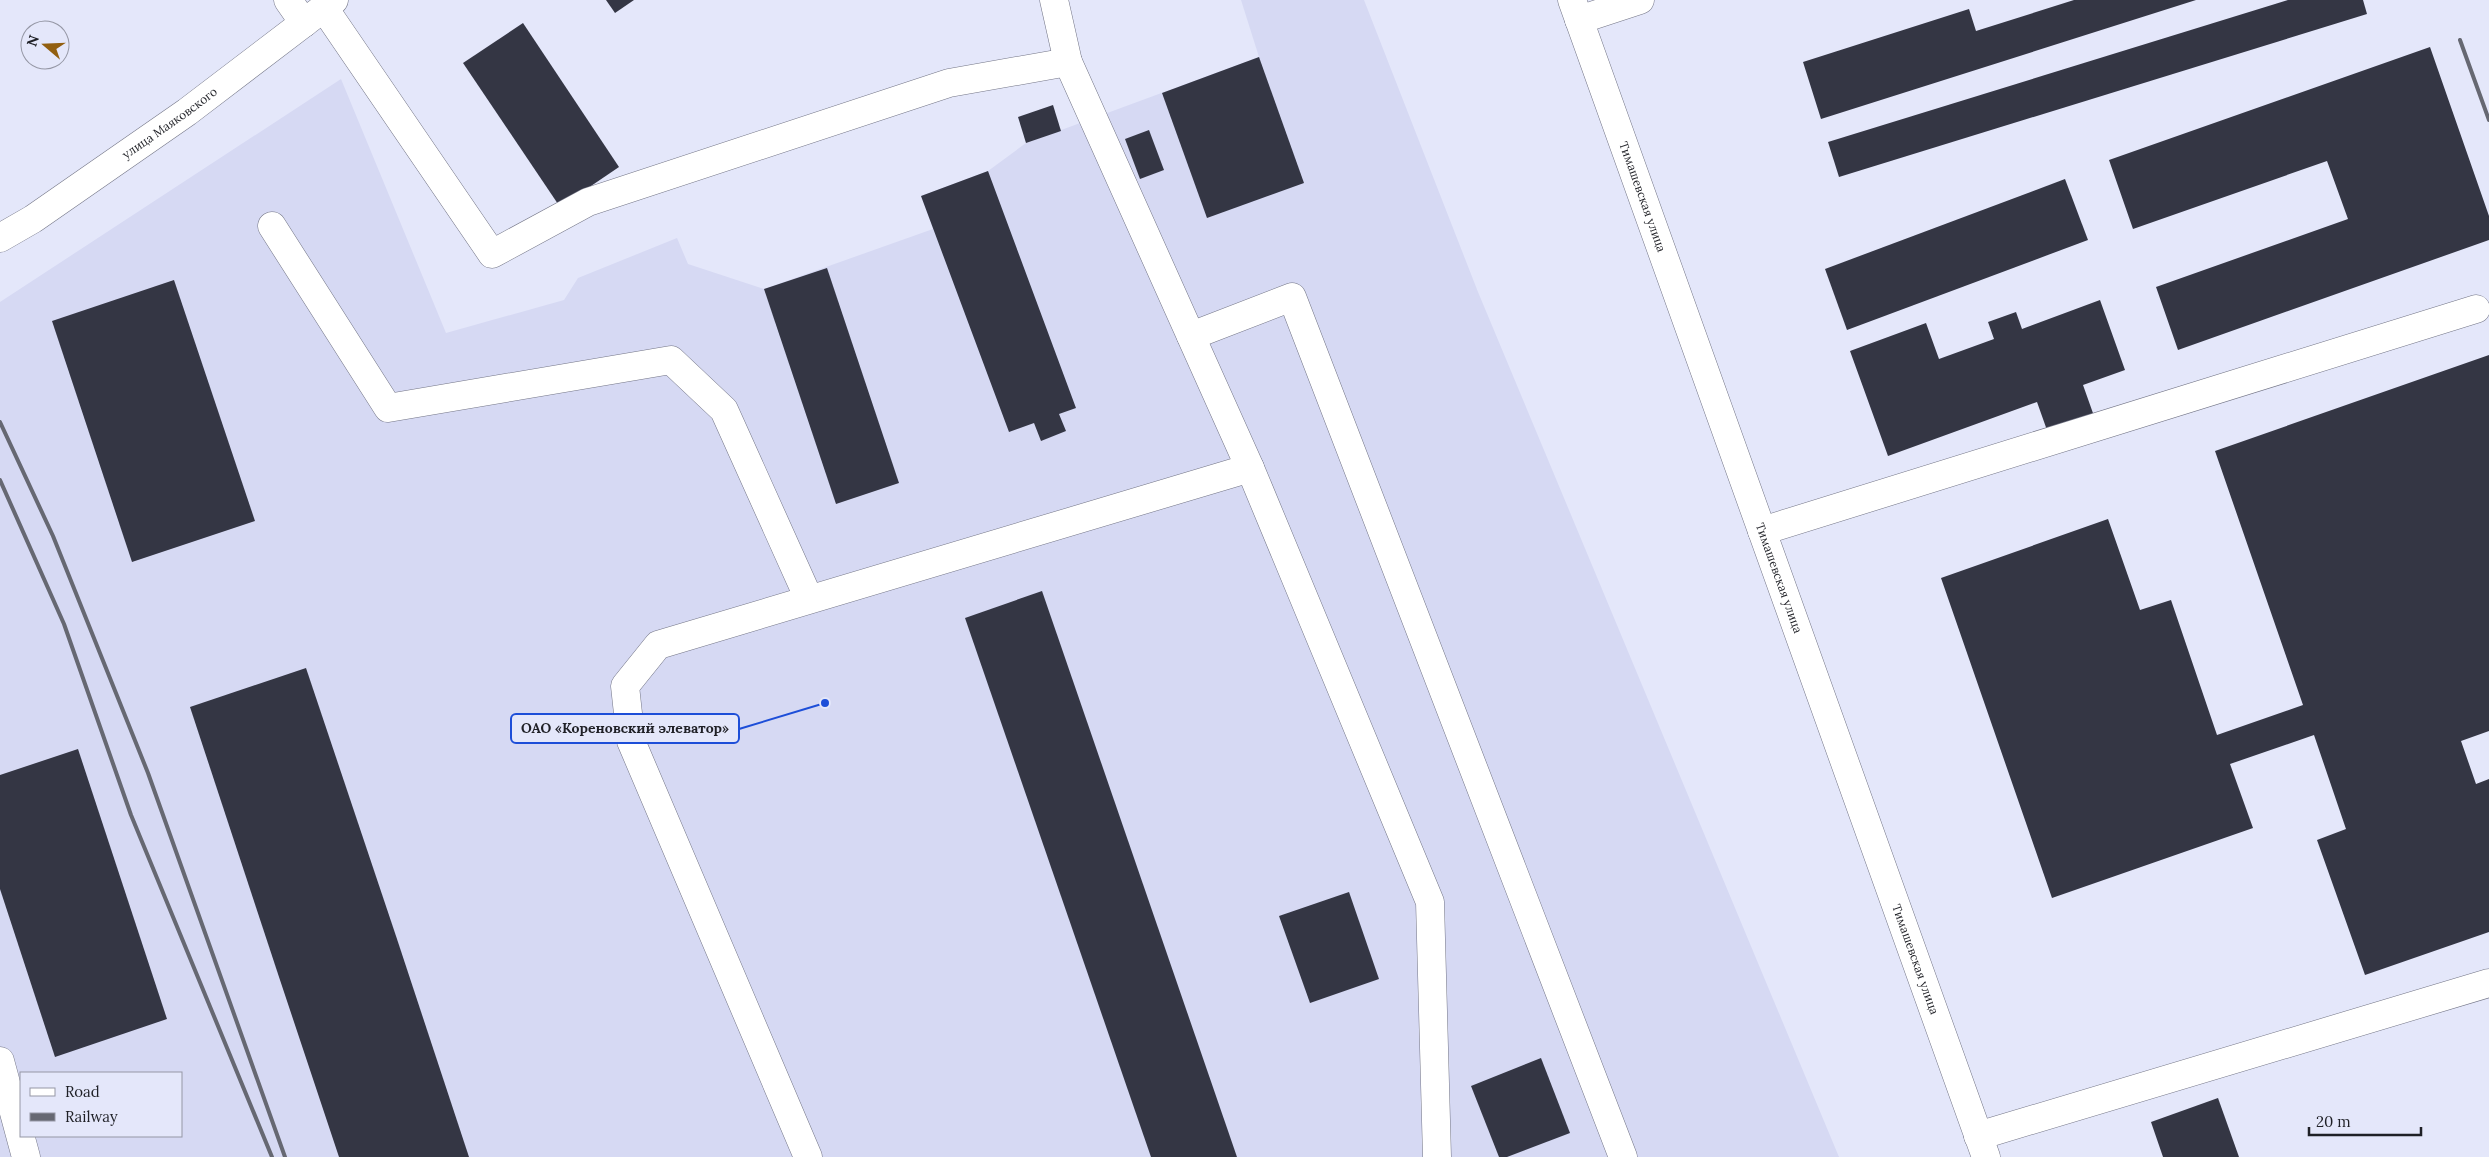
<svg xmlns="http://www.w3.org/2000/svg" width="2489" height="1157" font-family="Lora,serif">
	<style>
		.built { fill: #d6d9f3; fill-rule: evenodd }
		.building { fill: #343644 }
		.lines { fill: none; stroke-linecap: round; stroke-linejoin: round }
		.minor-casing { stroke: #737586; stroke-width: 29 }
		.major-casing { stroke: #737586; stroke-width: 29 }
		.minor { stroke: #fff; stroke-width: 28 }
		.major { stroke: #fff; stroke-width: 28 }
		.rail { stroke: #666872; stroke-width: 4 }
		.labels { text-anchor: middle; stroke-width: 5; stroke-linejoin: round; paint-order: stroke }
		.street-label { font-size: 12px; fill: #1f2026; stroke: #e4e7fa }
		.leader { fill: none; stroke: #1d4ed8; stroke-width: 2 }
		.callout-dot { fill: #1d4ed8; stroke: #e4e7fa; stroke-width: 2 }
		.callout { fill: #e4e7fa; stroke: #1d4ed8; stroke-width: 2 }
		.callout-label { font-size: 14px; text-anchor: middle; font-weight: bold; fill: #1f2026 }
	</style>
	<rect width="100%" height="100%" fill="#e4e7fa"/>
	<!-- built -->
	<path class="built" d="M1241 0H1364L1478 292 1839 1157H0V302L341 79 446 333 564 300 578 278 677 238 688 264 764 289 933 229 921 196 988 171 1026 143 1259 57ZM21 1073H181V1136H21Z"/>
	<!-- building -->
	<g class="building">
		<polygon points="606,0 634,0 615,13"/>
		<polygon points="2074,0 2196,0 1821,119 1803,62 1969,9 1976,31"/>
		<polygon points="2288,0 2363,0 2367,14 1839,177 1828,142"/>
		<polygon points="523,23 619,167 560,207 463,63"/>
		<polygon points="2430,47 2489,216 2489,240 2178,350 2156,287 2348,219 2327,161 2133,229 2109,160"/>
		<polygon points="1259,57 1304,183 1207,218 1162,93"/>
		<polygon points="1053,105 1061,131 1026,143 1018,117"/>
		<polygon points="1149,130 1164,170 1140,179 1125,139"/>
		<polygon points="988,171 1076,408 1059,414 1066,431 1041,441 1034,423 1009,432 921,196"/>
		<polygon points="2065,179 2088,240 1847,330 1825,269"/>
		<polygon points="827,268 899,483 836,504 764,289"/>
		<polygon points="174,280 255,521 132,562 52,321"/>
		<polygon points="2100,300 2125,370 2083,385 2094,416 2048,433 2037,402 1888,456 1850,351 1926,323 1939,359 1994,339 1988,322 2016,312 2022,329"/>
		<polygon points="2489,355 2489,731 2461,741 2476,784 2489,779 2489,932 2365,975 2317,840 2346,829 2314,735 2230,764 2253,828 2052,898 1941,578 2108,519 2140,610 2171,600 2217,735 2303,705 2215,451"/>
		<polygon points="1042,591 1237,1157 1151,1157 965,618"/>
		<polygon points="306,668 396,936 469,1157 339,1157 279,977 190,707"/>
		<polygon points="78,749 167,1019 55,1057 0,889 0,775"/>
		<polygon points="1349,892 1379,979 1310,1003 1279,916"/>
		<polygon points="1541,1058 1570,1133 1507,1157 1499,1157 1471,1086"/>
		<polygon points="2218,1098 2239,1157 2163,1157 2151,1122"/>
	</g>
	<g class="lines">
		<defs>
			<g id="minor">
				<polyline points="288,0 304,23"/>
				<path id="s1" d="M1572 0 1986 1157"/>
				<polyline points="324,8 492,254 588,202 949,83 1068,62 1054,0"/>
				<polyline points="1579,20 1640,0"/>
				<polyline points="1068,62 1250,468 1430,902 1437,1157"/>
				<polyline points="272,226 388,408 671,360 724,410 809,599"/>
				<polyline points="1191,336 1292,297 1623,1157"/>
				<polyline points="1762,531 2476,309"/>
				<polyline points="0,1061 26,1157"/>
				<polyline points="1978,1136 2489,983"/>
				<polyline points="808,1157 631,741 625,686 658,645 1250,468"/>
			</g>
			<g id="major">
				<path id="s2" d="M0 238 33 219 187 112 334 0"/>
			</g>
		</defs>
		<!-- minor casing -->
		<use href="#minor" class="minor-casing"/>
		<!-- major casing -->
		<use href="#major" class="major-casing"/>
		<!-- minor -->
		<use href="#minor" class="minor"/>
		<!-- major -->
		<use href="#major" class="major"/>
		<!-- rail -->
		<g class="rail">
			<polyline points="2460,40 2489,120"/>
			<polyline points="0,422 53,536 148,773 285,1157"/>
			<polyline points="0,480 64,624 131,815 272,1157"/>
		</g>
	</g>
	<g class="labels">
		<!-- street labels -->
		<g class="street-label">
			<text dy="4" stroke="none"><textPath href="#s2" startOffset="205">улица Маяковского</textPath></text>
			<text dy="4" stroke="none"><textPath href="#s1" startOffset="209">Тимашевская улица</textPath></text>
			<text dy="4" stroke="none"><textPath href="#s1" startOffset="614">Тимашевская улица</textPath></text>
			<text dy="4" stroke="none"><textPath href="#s1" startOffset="1019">Тимашевская улица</textPath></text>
		</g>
	</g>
	<!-- callouts -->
	<path class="leader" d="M825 703L739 729"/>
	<circle class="callout-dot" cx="825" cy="703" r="5"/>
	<rect class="callout" x="511" y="714" width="228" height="29" rx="5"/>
	<g class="callout-label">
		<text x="625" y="733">ОАО «Кореновский элеватор»</text>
	</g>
	<!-- legend -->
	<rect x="20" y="1072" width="162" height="65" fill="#e4e7fa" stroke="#9597a5"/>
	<rect x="30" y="1088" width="25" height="8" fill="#ffffff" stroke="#9597a5"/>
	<text x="65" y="1097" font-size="15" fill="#1f2026">Road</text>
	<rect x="30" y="1113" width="25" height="8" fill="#666872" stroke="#9597a5"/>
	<text x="65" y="1122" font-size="15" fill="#1f2026">Railway</text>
	<!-- north arrow -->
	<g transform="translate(45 45) rotate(289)"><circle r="24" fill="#e4e7fa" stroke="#9597a5"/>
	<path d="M0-4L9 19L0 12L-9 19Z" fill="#925f10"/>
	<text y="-8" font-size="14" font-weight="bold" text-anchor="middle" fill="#1f2026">N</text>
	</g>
	<!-- scale -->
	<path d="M2309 1127v8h112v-8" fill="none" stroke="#1f2026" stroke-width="2.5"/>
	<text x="2316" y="1127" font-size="15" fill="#1f2026" stroke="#e4e7fa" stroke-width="4" paint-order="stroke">20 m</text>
</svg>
